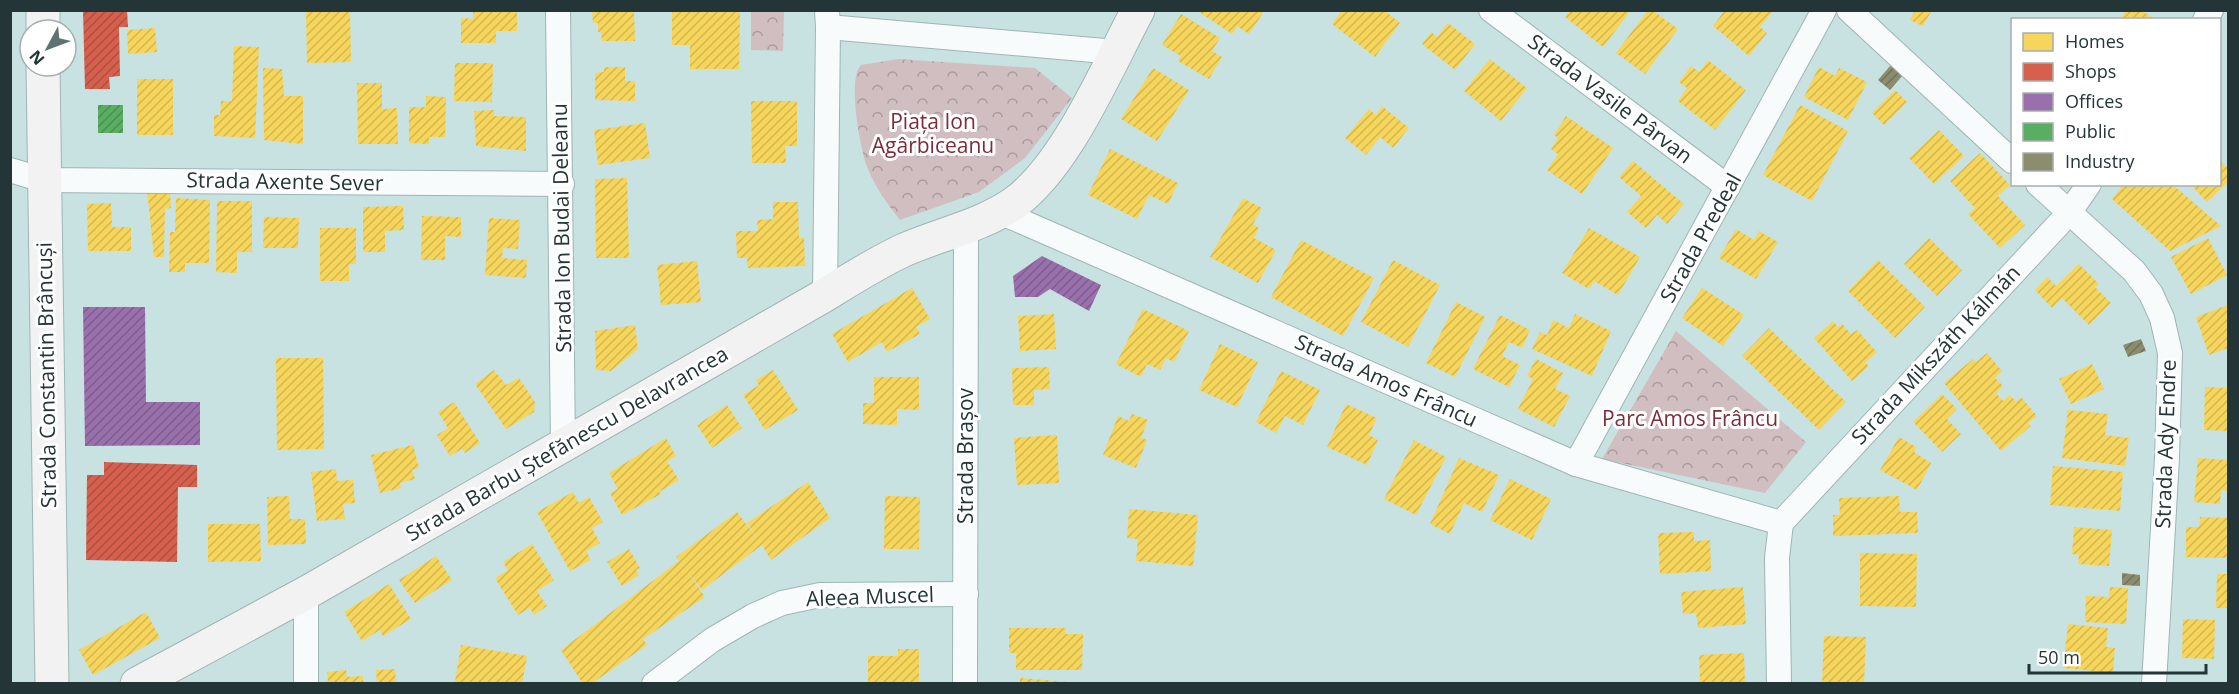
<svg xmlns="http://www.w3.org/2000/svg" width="2239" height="694" font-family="'Open Sans',sans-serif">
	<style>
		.park { fill: url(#park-crowns) }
		.homes { fill: url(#homes-hatch) }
		.shops { fill: url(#shops-hatch) }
		.offices { fill: url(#offices-hatch) }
		.public { fill: url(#public-hatch) }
		.industry { fill: url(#industry-hatch) }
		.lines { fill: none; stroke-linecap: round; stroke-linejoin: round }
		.street-casing { stroke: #a0b4b5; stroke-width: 26 }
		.secondary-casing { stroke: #a0b4b5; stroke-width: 35 }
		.street { stroke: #f7fbfb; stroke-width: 24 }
		.secondary { stroke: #f2f2f3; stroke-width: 33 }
		.labels { text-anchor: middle; stroke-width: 6; stroke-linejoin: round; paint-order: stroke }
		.street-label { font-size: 21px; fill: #233536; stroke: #fff }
		.park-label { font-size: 21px; fill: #7b2e3a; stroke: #fff }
	</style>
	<defs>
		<pattern id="park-crowns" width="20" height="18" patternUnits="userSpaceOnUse" patternTransform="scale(1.5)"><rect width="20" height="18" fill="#d1bec0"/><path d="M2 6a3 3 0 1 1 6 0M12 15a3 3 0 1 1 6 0" fill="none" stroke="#a99b9d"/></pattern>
		<pattern id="homes-hatch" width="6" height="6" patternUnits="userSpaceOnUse" patternTransform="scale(1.5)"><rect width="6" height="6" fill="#f6d55c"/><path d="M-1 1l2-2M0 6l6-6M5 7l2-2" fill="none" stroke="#d3b751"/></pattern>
		<pattern id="shops-hatch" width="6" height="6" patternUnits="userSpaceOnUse" patternTransform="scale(1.5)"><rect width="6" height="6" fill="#d6604d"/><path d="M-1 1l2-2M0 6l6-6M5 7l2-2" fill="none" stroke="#ad5041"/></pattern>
		<pattern id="offices-hatch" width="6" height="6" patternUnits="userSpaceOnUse" patternTransform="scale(1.5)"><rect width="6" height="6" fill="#9970ab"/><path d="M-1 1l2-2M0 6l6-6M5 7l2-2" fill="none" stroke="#7c5d8c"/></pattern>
		<pattern id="public-hatch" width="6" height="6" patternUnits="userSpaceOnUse" patternTransform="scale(1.5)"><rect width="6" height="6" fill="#5aae61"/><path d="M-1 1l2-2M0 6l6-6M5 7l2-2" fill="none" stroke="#4a8e51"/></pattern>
		<pattern id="industry-hatch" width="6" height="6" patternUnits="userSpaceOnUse" patternTransform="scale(1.5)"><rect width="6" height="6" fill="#8c8c6e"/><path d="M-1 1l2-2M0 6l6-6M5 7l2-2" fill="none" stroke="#72735b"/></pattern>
	</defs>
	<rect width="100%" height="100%" fill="#c8e2e2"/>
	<!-- park -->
	<g class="park">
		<polygon points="751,11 784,11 783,51 751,50"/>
		<path d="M898 59 1035 68 1072 98 1025 158 979 192 900 220C887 204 873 184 866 164 860 146 847 79 861 65Z"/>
		<polygon points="1676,331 1806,442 1765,493 1602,459"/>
	</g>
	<!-- homes -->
	<g class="homes">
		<polygon points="306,10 350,10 351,62 307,63"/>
		<polygon points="473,10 517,10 517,31 496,31 496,43 461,43 461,18 473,19"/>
		<polygon points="592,10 634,10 635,41 602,41 601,32 598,32 598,23 593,23"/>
		<polygon points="672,10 740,10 739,69 690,69 690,45 672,45"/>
		<polygon points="1196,10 1265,10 1249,34 1237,26 1232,34"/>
		<polygon points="1342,10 1384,10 1400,23 1375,57 1332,24"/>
		<polygon points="1570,10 1626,10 1629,13 1603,47 1565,17"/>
		<polygon points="1648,10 1652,10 1678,29 1645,74 1616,53"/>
		<polygon points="1725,10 1774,10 1760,27 1767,33 1749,56 1713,26"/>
		<polygon points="1915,10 1932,10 1923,26 1910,20"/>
		<polygon points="2126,10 2141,10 2156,20 2120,20"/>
		<polygon points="1181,14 1220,38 1212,51 1222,57 1209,79 1178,61 1181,56 1162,45"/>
		<polygon points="1448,23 1475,44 1455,70 1422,44 1431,32 1437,37"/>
		<polygon points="155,28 157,52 128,54 127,30"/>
		<polygon points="234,46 259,47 255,138 214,136 214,115 220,115 221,101 232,101"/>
		<polygon points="1490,59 1527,88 1501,121 1464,91"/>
		<polygon points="1708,60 1746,90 1715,130 1678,101 1687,88 1679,82 1691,66 1699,72"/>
		<polygon points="455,63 493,63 492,102 454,101"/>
		<polygon points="604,67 625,67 625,81 635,81 635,101 595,100 595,73 604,72"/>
		<polygon points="1819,67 1835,76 1839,68 1867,82 1848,120 1804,97"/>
		<polygon points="263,68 282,69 284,96 303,96 303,144 264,140"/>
		<polygon points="1153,68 1189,90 1157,141 1121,119"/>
		<rect x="137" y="79" width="36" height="56"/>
		<polygon points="357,83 382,83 382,109 397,108 398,144 358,144"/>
		<polygon points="1895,90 1907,102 1884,125 1872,113"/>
		<polygon points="426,96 446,97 445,137 429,137 429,144 409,143 409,107 426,107"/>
		<polygon points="751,101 797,101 797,146 785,146 786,163 752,163"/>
		<polygon points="1800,105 1848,131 1812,201 1763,175"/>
		<polygon points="1382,106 1409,128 1393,148 1380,137 1366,155 1345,138 1369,109 1376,115"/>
		<polygon points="494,110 494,116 526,117 526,151 476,146 474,111"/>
		<polygon points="1566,116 1613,148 1582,194 1547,170 1558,154 1551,149 1558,138 1554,135"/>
		<polygon points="645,123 650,158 598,165 594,130"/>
		<polygon points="1939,130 1964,156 1934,184 1909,158"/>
		<polygon points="1110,149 1178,183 1168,204 1149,195 1137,219 1088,195"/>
		<polygon points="1980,153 2010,185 1998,196 2025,225 2000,248 1968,214 1975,208 1950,181"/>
		<polygon points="2220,160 2228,169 2228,182 2207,202 2190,184 2220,184"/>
		<polygon points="1633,161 1684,204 1667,224 1657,215 1646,228 1627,212 1641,196 1619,177"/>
		<polygon points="627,178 629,258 596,258 595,179"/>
		<polygon points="2124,184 2172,184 2221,226 2170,251 2112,199"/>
		<polygon points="147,189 170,191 171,208 165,209 164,257 154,257"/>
		<polygon points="176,198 210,200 209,263 185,263 185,272 169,272 170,232 175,232"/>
		<polygon points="1243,198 1262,208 1253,224 1259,228 1254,238 1276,250 1258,283 1210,257"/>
		<polygon points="217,201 252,201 252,252 237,252 237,273 216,272"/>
		<polygon points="773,202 798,202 799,238 804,238 805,266 747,268 747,258 737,258 736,231 758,231 757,220 773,219"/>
		<polygon points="111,203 112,227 131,227 131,251 88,251 87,204"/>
		<polygon points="403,206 404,230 385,231 385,252 363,252 363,207"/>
		<polygon points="422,216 461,217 461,237 445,236 445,260 421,260"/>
		<polygon points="264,217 299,218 298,248 263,248"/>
		<polygon points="489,218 520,220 518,249 503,248 502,258 527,260 526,278 485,275"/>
		<polygon points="320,228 356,228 356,264 349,264 349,281 320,281"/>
		<polygon points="1589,228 1640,257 1618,295 1594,281 1589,289 1562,273"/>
		<polygon points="1736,229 1754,240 1759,231 1778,242 1756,279 1719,258"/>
		<polygon points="1929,238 1962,270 1937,296 1904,264"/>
		<polygon points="2208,238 2227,275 2191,294 2171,257"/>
		<polygon points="1301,240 1374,278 1343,336 1271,297"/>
		<polygon points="1393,260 1440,285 1408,347 1361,322"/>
		<polygon points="1878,260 1925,307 1895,338 1848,291"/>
		<polygon points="697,261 701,302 661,305 657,265"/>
		<polygon points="2079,264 2099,284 2095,287 2111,303 2089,325 2062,298 2052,308 2035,290 2047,277 2056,286"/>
		<polygon points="912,288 930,319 916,327 920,334 887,352 882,342 848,362 832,334"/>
		<polygon points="1702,288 1744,315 1723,346 1682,318"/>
		<polygon points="1456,302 1485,317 1455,377 1426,363"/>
		<polygon points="2228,305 2228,348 2209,355 2196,317"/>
		<polygon points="1143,309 1189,331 1174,362 1166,358 1160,370 1147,364 1141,377 1116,364"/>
		<polygon points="1054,314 1056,349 1020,351 1018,316"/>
		<polygon points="1575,314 1611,331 1592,376 1532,349 1540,332 1547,335 1553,320 1569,328"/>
		<polygon points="1500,315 1530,330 1522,348 1509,342 1502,356 1520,365 1509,387 1473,369"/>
		<polygon points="1833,321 1838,327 1842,324 1851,334 1857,330 1877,352 1865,363 1869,366 1852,381 1814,338"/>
		<polygon points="635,325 638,349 611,371 596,370 595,331"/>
		<polygon points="1769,328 1846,402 1819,430 1742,356"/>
		<polygon points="1220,344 1258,362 1237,407 1199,390"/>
		<polygon points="1987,353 2002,371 1995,378 2003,386 1996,393 2003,401 2010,395 2016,402 2021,397 2037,416 2028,423 2031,426 2001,451 1944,383 1973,359 1976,362"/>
		<polygon points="276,358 323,358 324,449 277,450"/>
		<polygon points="1536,359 1563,373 1555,389 1570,396 1554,427 1518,409 1533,379 1527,376"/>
		<polygon points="2092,364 2104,389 2071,404 2059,379"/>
		<polygon points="1049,367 1050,389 1034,390 1034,405 1013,405 1012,368"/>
		<polygon points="494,370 506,385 519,378 535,402 534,412 506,429 475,384"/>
		<polygon points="773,370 798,410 765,430 743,395 759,385 756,380"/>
		<polygon points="1281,371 1320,390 1303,425 1285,416 1276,433 1256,422"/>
		<polygon points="874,377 919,377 919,410 897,409 897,425 863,424 863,403 874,403"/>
		<polygon points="2205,387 2228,388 2228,431 2204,430"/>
		<polygon points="1942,394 1957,409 1947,419 1961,434 1942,452 1913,422"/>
		<polygon points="454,402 480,443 465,453 462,449 450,456 437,435 448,428 438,412"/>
		<polygon points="1346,404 1377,418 1369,435 1378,440 1367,465 1327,447"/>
		<polygon points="727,405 742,428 712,448 697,425"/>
		<polygon points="2068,410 2108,414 2105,435 2129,438 2125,466 2062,458"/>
		<polygon points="1132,414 1148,420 1141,438 1147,440 1136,468 1103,455 1118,416 1129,421"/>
		<polygon points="1057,435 1059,483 1017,485 1014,438"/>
		<polygon points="1899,437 1916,447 1914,452 1931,463 1917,490 1880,470"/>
		<polygon points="666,438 676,456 667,461 679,480 659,492 661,494 622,515 610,493 618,489 609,473"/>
		<polygon points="1414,440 1446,457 1416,515 1384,499"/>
		<polygon points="413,445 419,468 412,470 415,479 400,483 401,488 380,493 371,455"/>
		<polygon points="1459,458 1499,475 1482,512 1464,503 1450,534 1430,524"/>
		<polygon points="2198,458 2228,460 2228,491 2221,490 2220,504 2194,502"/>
		<polygon points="2053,466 2123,472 2120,511 2050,505"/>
		<polygon points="336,469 337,481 353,480 355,503 343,504 345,519 317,521 311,472"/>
		<polygon points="1510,479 1551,499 1532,540 1490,520"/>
		<polygon points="808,482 830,518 771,560 762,545 702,590 687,571 705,597 643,639 647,645 591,684 583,684 561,650 679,561 676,557 737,512 757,538 747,523"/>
		<polygon points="573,492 579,503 589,497 603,522 592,528 600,543 586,551 591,560 570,571 537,512"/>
		<polygon points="289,496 290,519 305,519 306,544 268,545 267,497"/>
		<polygon points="885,496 920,497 919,549 884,549"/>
		<polygon points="1899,496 1900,512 1917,512 1918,533 1833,536 1833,515 1840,515 1839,498"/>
		<polygon points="1129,509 1198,515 1193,566 1136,561 1138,539 1127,538"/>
		<polygon points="2200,517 2228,518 2228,558 2186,557 2186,527 2199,527"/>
		<polygon points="208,524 260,524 261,561 208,562"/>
		<polygon points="2074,527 2112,530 2109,566 2078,564 2079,555 2072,554"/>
		<polygon points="1694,532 1694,541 1710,540 1711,571 1660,574 1658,533"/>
		<polygon points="532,544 554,580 537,591 547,606 534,615 530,608 518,615 495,578 508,570 503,562"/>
		<polygon points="629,549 640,568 636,570 639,575 622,586 607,562"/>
		<polygon points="1860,553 1917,554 1916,607 1860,606"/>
		<polygon points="436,556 452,580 415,603 399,580"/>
		<polygon points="2217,574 2228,574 2228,608 2216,608"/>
		<polygon points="389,584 411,619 383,636 380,630 362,641 344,612"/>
		<polygon points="1743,587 1746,624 1698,628 1696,613 1683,614 1681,592"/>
		<polygon points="2110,587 2128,588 2126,624 2085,622 2086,596 2109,597"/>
		<polygon points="146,612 160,638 93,675 79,650"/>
		<polygon points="2183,619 2215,620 2214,659 2182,658"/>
		<polygon points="2068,624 2108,628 2106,647 2115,648 2113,673 2063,668"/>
		<polygon points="1009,628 1066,628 1065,634 1083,634 1082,670 1016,670 1016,653 1009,653"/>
		<polygon points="1824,636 1866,637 1864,684 1822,684"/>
		<polygon points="461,645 527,656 522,684 455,682"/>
		<polygon points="898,649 919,649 919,684 868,684 868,656 898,656"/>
		<polygon points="1744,653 1745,684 1700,684 1699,655"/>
		<polygon points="395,669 396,684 377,684 376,670"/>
		<polygon points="346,670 347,677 363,676 363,684 328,684 327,672"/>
		<polygon points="1020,678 1070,682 1070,684 1020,684"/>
	</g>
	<!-- shops -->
	<g class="shops">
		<polygon points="83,10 127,10 128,27 119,27 120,76 109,77 110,89 85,89"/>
		<polygon points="104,462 197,465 197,487 178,487 177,562 86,560 87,475 104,475"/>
	</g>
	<!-- offices -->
	<g class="offices">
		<polygon points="1042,256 1101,285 1089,311 1050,289 1038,297 1015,297 1013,276"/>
		<polygon points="83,307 145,307 146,402 200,402 200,445 85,446"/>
	</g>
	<!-- public -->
	<rect class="public" x="98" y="105" width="25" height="28"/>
	<!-- industry -->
	<g class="industry">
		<polygon points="1891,65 1903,75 1890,90 1878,80"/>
		<polygon points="2141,339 2146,351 2128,357 2123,345"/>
		<polygon points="2122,573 2140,575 2140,586 2122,585"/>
	</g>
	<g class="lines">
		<defs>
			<g id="street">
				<polyline points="558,10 563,446"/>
				<polyline points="1491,10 1728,187"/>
				<polyline points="1849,10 2012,161"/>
				<polyline points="2205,20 2211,10"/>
				<polyline points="828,27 1116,52"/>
				<polyline points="10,170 43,180 562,184"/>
				<polyline points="2038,184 2134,271 2151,294 2162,318 2170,353 2167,458 2154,684"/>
				<polyline points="1000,212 1576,464 1781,523"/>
				<polyline points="825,295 828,27 827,10"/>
				<polyline points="1576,464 1824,10"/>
				<polyline points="1781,523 2069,213 2089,184"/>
				<polyline points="306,593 306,684"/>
				<polyline points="654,684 712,640 753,616 782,603 820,595 966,594"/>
				<polyline points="965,684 966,228"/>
				<polyline points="1779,684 1777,558 1781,523"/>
			</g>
			<g id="secondary">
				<polyline points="43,10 43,30"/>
				<polyline points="43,66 52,684"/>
				<path d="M137 684 306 593 825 295C851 279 876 263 904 250 940 234 979 227 1013 204 1066 167 1107 68 1138 10"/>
			</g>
		</defs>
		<!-- street casing -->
		<use href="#street" class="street-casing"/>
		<!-- secondary casing -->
		<use href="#secondary" class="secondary-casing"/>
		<!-- street -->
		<use href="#street" class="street"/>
		<!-- secondary -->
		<use href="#secondary" class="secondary"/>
	</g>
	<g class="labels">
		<!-- street labels -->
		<g class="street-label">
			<text transform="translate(1610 99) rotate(37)" y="7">Strada Vasile Pârvan</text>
			<text transform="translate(285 182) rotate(1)" y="7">Strada Axente Sever</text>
			<text transform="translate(562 228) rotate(-91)" y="7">Strada Ion Budai Deleanu</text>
			<text transform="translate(1701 238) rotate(-61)" y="7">Strada Predeal</text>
			<text transform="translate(1936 355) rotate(-47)" y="7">Strada Mikszáth Kálmán</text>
			<text transform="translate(47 375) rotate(-91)" y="7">Strada Constantin Brâncuși</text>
			<text transform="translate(1386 381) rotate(24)" y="7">Strada Amos Frâncu</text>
			<text transform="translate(567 444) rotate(-30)" y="7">Strada Barbu Ștefănescu Delavrancea</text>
			<text transform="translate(2166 444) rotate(-88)" y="7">Strada Ady Endre</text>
			<text transform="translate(966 456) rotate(-90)" y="7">Strada Brașov</text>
			<text transform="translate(870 597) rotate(-2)" y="7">Aleea Muscel</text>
		</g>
		<!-- park labels -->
		<g class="park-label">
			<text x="933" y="129">Piața Ion<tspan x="933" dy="24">Agârbiceanu</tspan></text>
			<text x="1690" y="426">Parc Amos Frâncu</text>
		</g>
	</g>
	<!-- border -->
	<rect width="2239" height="694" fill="none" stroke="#233536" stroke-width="24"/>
	<!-- legend -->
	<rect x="2011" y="18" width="210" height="168" fill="#ffffff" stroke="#a7aeaf" stroke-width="1.5"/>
	<rect x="2023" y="33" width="30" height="18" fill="#f6d55c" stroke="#a7aeaf" stroke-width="1.5"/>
	<text x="2065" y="48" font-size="18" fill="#233536">Homes</text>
	<rect x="2023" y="63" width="30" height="18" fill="#d6604d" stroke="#a7aeaf" stroke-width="1.5"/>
	<text x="2065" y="78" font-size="18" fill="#233536">Shops</text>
	<rect x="2023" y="93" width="30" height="18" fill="#9970ab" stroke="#a7aeaf" stroke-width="1.5"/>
	<text x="2065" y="108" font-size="18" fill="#233536">Offices</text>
	<rect x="2023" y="123" width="30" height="18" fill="#5aae61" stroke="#a7aeaf" stroke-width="1.5"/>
	<text x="2065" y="138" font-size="18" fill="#233536">Public</text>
	<rect x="2023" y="153" width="30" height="18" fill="#8c8c6e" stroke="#a7aeaf" stroke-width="1.5"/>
	<text x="2065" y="168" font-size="18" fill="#233536">Industry</text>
	<!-- north arrow -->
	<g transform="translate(48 48) rotate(229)"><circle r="28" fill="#ffffff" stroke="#a7aeaf" stroke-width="1.5"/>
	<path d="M0-4.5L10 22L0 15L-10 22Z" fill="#5d7272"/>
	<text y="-9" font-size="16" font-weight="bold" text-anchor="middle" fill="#233536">N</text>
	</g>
	<!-- scale -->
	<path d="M2029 664v9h177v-9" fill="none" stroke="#233536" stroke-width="3"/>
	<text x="2038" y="664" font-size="18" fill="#233536" stroke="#ffffff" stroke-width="4.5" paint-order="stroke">50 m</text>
</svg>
